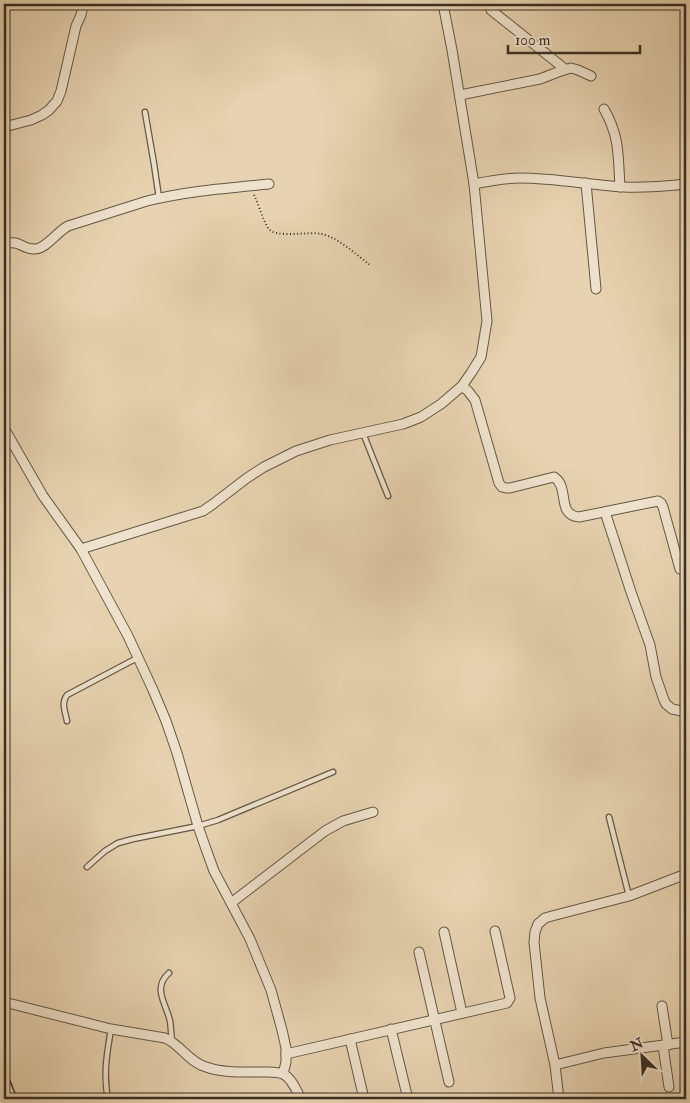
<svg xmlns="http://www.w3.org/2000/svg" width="690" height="1103" font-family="'IM FELL Double Pica',serif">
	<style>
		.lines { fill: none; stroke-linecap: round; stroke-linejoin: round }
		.lane-casing { stroke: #645846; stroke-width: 7 }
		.street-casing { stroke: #645846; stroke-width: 11 }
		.secondary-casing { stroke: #382f23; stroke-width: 15 }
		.path { stroke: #382f23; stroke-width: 2; stroke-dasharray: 1 2.5; stroke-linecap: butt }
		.lane { stroke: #efe2cc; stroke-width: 4.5 }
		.street { stroke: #efe2cc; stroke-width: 9 }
		.secondary { stroke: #efe2cc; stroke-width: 12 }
	</style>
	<rect width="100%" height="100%" fill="#e7d3b1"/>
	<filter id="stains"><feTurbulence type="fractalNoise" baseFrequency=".004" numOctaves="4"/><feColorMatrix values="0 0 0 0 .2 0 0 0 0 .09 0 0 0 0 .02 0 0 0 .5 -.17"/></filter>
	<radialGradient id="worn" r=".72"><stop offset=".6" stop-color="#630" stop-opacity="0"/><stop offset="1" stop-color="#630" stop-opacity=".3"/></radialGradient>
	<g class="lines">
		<defs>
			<g id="lane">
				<polyline points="145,112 154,164 159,198"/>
				<polyline points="363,433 388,496"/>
				<path d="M67 721C65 711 61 703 67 695L139 657"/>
				<polyline points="609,817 629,896"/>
				<polyline points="87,867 105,851 118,843 133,839 198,826 218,820 333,772"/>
				<path d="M169 973C152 988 166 1003 170 1021 171 1027 171 1034 172 1041"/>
				<path d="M108 1099C103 1074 107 1053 111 1029"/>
			</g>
			<g id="street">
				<polyline points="491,10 565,69"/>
				<polyline points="460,95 540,79 558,72 571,68 578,70 591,76"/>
				<path d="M604 109C620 137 618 156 620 187"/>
				<polyline points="4,127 31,120 42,115 49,110 57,101 61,91 76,26 81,15 82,10 80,4"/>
				<polyline points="586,183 596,289"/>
				<path d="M474 184C489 181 504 178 520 178 555 178 589 185 624 187 645 188 666 186 686 184"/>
				<path d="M4 244C21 239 22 250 35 249 46 249 58 231 68 226L147 201C187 191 228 188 269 184"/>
				<path d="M462 386 468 391 475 400 499 483 502 487 506 488H510L554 477C570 487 556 515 579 517L658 501 661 503 663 507 680 569"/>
				<polyline points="4,428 43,496 81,549 128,636 153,690 166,721 177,753 198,826 206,849 214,871 250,939 271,990 282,1030 286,1048 286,1062 283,1074"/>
				<polyline points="605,512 631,592 650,645 656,677 664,700 666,704 672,709 686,712"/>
				<polyline points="81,549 203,511 213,504 247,478 264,467 296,451 330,440 403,424 421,417 441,404 462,386 471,373 481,357 487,321 474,184 452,50 443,4"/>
				<polyline points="231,903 325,831 343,821 373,812"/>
				<polyline points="444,932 462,1013"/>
				<polyline points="419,952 449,1082"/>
				<path d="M4 1002 111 1029 165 1038C181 1045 189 1062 206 1067 223 1073 242 1072 260 1072 267 1072 277 1071 283 1074 292 1078 297 1092 301 1099"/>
				<polyline points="662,1006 668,1045"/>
				<polyline points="391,1029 407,1095"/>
				<polyline points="350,1039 364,1099"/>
				<polyline points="663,1046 669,1087"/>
				<polyline points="286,1054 507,1003 510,998 495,931"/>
				<polyline points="555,1065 604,1053 686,1042"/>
				<polyline points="559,1099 555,1065 540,998 534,942 535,932 538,924 545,918 552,916 629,896 686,874"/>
			</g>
			<polyline id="secondary" points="4,1084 10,1099"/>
		</defs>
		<!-- lane casing -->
		<use href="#lane" class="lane-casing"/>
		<!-- street casing -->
		<use href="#street" class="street-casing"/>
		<!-- secondary casing -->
		<use href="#secondary" class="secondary-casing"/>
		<!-- path -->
		<path class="path" d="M254 195C259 205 262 218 268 228 275 239 308 231 321 234 336 236 357 255 370 265"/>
		<!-- lane -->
		<use href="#lane" class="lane"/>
		<!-- street -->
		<use href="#street" class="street"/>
		<!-- secondary -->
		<use href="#secondary" class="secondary"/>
	</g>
	<!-- margin -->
	<rect width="690" height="1103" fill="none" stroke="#e7d3b1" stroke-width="20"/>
	<rect x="5" y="5" width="680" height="1093" fill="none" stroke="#382f23" stroke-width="2.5"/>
	<rect x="10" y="10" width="670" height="1083" fill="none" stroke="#382f23"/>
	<!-- north arrow -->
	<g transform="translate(642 1056) rotate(335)" stroke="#efe2cc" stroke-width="4" paint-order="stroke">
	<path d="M0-4L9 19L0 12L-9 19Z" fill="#382f23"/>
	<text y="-8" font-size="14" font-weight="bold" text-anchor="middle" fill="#382f23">N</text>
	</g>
	<!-- scale -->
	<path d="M508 45v8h132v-8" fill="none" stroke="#382f23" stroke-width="2.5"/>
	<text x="515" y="45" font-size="15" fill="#382f23" stroke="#efe2cc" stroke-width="4" paint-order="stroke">100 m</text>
	<rect width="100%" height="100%" filter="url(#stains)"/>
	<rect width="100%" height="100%" fill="url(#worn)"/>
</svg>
